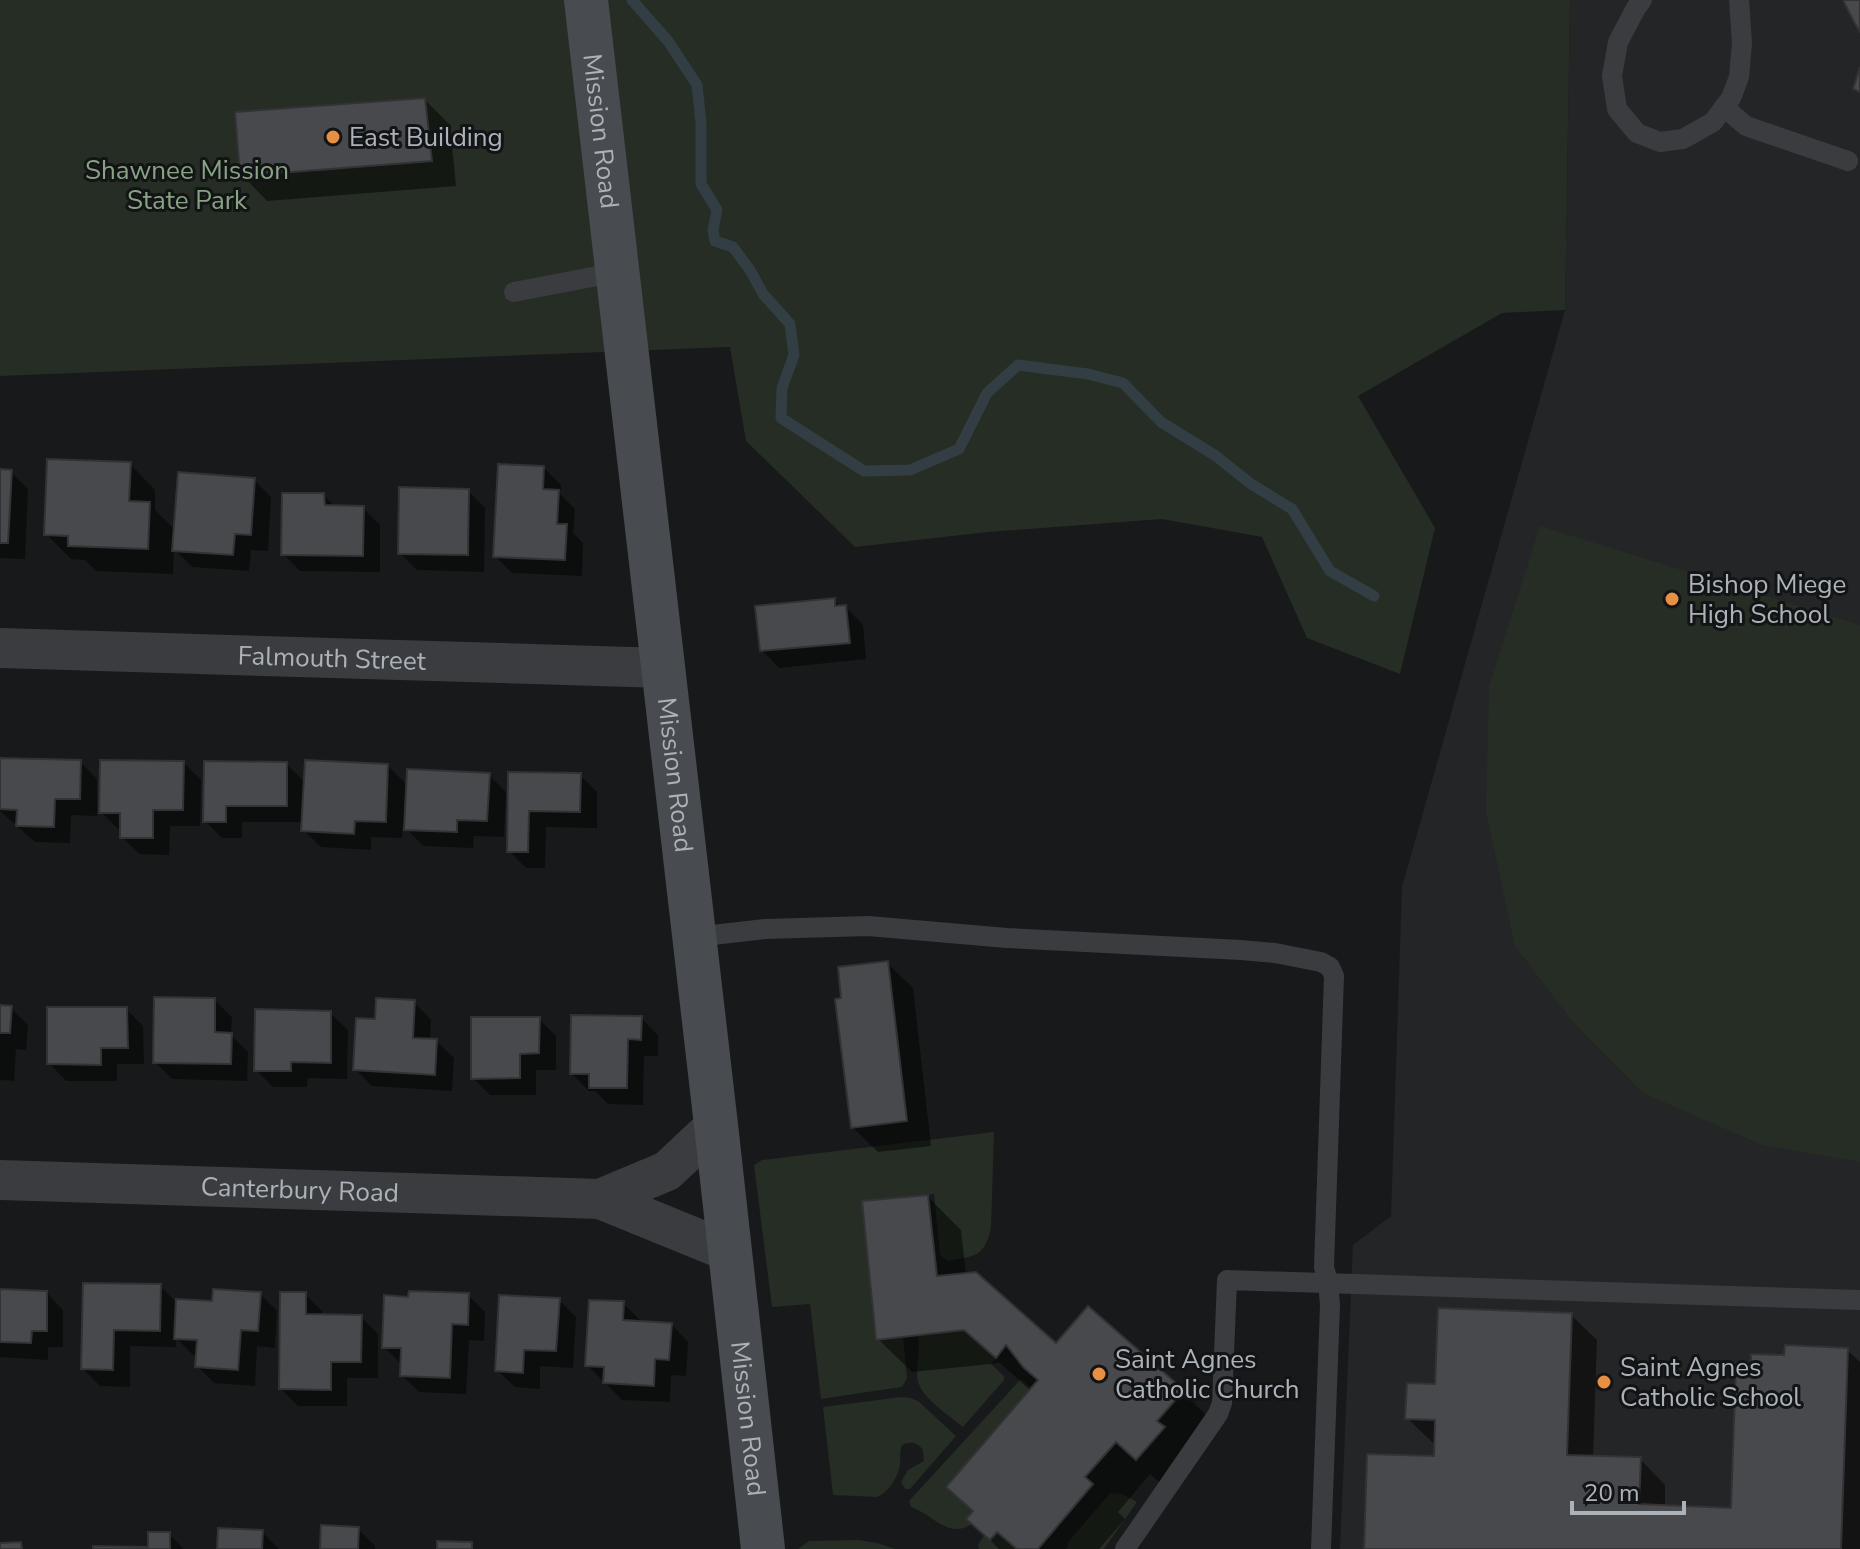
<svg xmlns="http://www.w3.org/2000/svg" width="1860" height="1549" font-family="'Nunito Sans',sans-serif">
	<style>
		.built { fill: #242527 }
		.green { fill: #252d25 }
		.shadow { fill: #0007 }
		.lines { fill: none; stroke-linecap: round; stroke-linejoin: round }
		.stream { stroke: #323e43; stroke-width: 11 }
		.building { fill: #47494d; stroke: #333336; stroke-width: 2 }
		.lane { stroke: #3a3c3f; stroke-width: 20 }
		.street { stroke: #3a3c3f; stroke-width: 40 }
		.secondary { stroke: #484b4f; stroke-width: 44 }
		.poi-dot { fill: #e79044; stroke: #131415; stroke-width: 3 }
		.labels { text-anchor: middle; stroke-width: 6; stroke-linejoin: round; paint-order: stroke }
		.street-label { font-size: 26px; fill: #acb2b9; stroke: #131415 }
		.poi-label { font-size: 26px; fill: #acb2b9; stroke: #131415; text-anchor: start }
		.park-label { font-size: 26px; fill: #88a384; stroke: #131415 }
	</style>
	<rect width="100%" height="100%" fill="#18191a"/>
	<!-- built -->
	<polygon class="built" points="1570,0 1860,0 1860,1549 1340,1549 1353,1245 1391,1216 1402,887 1565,310"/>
	<!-- green -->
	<g class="green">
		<polygon points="0,0 1570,0 1565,310 1502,313 1358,396 1435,528 1400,674 1307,638 1262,537 1162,519 988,532 855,547 746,441 730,347 0,376"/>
		<polygon points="1540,526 1860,625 1860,1162 1762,1145 1643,1093 1572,1021 1515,946 1486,811 1489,686"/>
		<path d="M994 1132 991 1228C985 1258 973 1256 947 1261L940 1255 934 1194 862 1202 876 1339 903 1337 907 1378 904 1384 901 1387 821 1399 810 1304 772 1307 754 1165 762 1160Z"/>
		<path d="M964 1330 996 1358 991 1364 1004 1376V1380L963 1427C948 1414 917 1396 917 1375 917 1361 920 1349 918 1335Z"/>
		<path d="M1021 1379 1031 1388 946 1487 973 1511 967 1519 972 1524C948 1540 933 1514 911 1507L909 1501Z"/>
		<path d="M901 1397 911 1398 918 1401 956 1436 910 1489H905L901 1482 908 1470 924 1461 923 1450C917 1442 911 1441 902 1445 899 1453 901 1457 900 1465 898 1477 888 1493 877 1497L833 1495 823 1407Z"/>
		<polygon points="1110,1493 1122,1494 1137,1502 1104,1549 1066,1549 1069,1541"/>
		<polygon points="997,1532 1017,1549 979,1549 978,1545 984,1535"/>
		<polygon points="859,1540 877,1543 895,1549 798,1549 809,1541"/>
	</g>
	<!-- shadow -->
	<g class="shadow">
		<polygon points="425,100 450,125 456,186 267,201 242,175"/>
		<polygon points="130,464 155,490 155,510 176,531 254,480 271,497 268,551 251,550 249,571 192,567 174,549 173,574 96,571 85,560 71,559 46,534"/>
		<polygon points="544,468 561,485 560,494 575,509 573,533 583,543 582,576 512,573 495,556"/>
		<polygon points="0,471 11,472 28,489 25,559 0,558"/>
		<polygon points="468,491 485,508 484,572 417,570 400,553"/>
		<polygon points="324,495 335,507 363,508 380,525 380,572 300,571 283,554"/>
		<polygon points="834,600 842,608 846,607 863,625 866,659 779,668 762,650"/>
		<polygon points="0,760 80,762 97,779 97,816 71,815 70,843 35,842 0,811"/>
		<polygon points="184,763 201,780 200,826 170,826 169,855 139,854 122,837 122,829 118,829 101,812"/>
		<polygon points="206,763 286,764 306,783 388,766 408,786 489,775 506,792 504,837 474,836 473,848 423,846 403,825 402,838 371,837 371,850 321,847 303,830 304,822 242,822 242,838 222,838 205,821"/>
		<polygon points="510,774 580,775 597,792 597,828 546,827 545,868 526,868 509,851"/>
		<polygon points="887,963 913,988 931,1146 878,1152 852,1127 844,1000"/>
		<polygon points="214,1000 232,1017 231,1035 248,1052 247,1081 172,1079 155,1062"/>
		<polygon points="414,1002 431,1020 430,1041 436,1041 454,1058 452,1091 372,1086 355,1069 377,1021"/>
		<polygon points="0,1007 11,1008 28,1025 26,1050 16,1049 14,1081 0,1080"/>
		<polygon points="126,1009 143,1026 144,1064 117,1064 117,1081 66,1081 49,1063"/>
		<polygon points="330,1013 348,1030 347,1079 308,1078 307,1087 273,1087 256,1070"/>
		<polygon points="641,1018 658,1035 658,1056 644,1056 643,1105 608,1104 595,1091 589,1091 572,1074"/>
		<polygon points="539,1019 556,1036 556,1070 536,1070 536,1095 490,1095 473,1078"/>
		<polygon points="928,1197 961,1230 966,1275 1057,1346 1182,1391 1216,1425 1171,1492 1150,1474 1118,1512 1125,1519 1099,1549 999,1549 969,1519 975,1513 948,1487 1031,1391 1000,1363 912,1372 878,1339"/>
		<polygon points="85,1285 160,1286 178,1304 213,1303 260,1294 277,1311 275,1348 257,1346 255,1386 214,1383 197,1366 198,1355 193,1355 176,1338 176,1347 130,1346 130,1387 100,1386 83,1369"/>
		<polygon points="0,1291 46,1292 63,1310 63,1347 48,1347 48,1360 0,1357"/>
		<polygon points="305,1294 322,1311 322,1316 361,1317 378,1334 378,1378 347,1378 347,1406 298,1406 281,1389"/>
		<polygon points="468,1295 485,1312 484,1341 469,1340 466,1394 419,1392 402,1375 402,1365 384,1347 410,1299"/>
		<polygon points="559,1300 576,1317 573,1368 540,1366 540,1389 515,1387 497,1370"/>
		<polygon points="623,1303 640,1320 640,1323 671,1324 688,1342 686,1376 671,1375 670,1402 622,1400 587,1365"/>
		<polygon points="1571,1315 1597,1340 1593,1458 1640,1459 1665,1485 1665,1507 1733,1510 1753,1365 1786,1357 1847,1350 1860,1362 1860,1549 1366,1549 1436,1458 1436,1443 1433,1443 1407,1418 1437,1386"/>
		<polygon points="358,1529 375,1546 375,1549 322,1549"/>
		<polygon points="262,1532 279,1549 219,1549"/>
		<polygon points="169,1534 184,1549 150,1549"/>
	</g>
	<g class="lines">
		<!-- stream -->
		<polyline class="stream" points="632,0 668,41 697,85 701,123 701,184 717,210 713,230 715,241 733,247 750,270 763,294 790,324 794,355 782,388 781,418 864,471 910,470 959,449 987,393 1018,365 1088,374 1123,383 1161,422 1216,456 1251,484 1292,509 1330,571 1374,596"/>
	</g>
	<!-- building -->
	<g class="building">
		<polygon points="1843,0 1860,0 1860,32 1854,22"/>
		<polygon points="1860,67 1860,92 1853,89"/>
		<polygon points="425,98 432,161 240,176 235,112"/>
		<polygon points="47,459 131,462 129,501 150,502 148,549 68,546 68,536 44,535"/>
		<polygon points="498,464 544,466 543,489 559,490 557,524 567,524 565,560 493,557"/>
		<polygon points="0,469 12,470 8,543 0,543"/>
		<polygon points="178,472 255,478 251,535 235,534 233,555 172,551"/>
		<polygon points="399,487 469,489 468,555 398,554"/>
		<polygon points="282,493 324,493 325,505 364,506 363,556 281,555"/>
		<polygon points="835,598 835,606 846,605 850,643 760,651 755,606"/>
		<polygon points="0,758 81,760 80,799 55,799 54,827 16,826 17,810 0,809"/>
		<polygon points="100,760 184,761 183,810 153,810 153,838 120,838 120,813 99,813"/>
		<polygon points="305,760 388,764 386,822 355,821 354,834 301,831"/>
		<polygon points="204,761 287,762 287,806 226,806 226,822 203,822"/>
		<polygon points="407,769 490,773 487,821 457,820 457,832 404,830"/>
		<polygon points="508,772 581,773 580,812 529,811 528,852 507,852"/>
		<polygon points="888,961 907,1121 851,1128 835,999 841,998 838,967"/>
		<polygon points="154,997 215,998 215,1032 232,1033 231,1064 153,1063"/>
		<polygon points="376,998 415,1000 413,1038 437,1039 435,1075 353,1070 356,1018 375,1019"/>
		<polygon points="0,1005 12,1006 10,1033 0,1033"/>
		<polygon points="47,1007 127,1007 128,1048 101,1048 101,1065 47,1064"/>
		<polygon points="255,1009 331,1011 331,1063 291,1062 291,1071 254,1071"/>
		<polygon points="571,1015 642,1016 641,1040 628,1039 627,1088 589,1088 589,1074 570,1074"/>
		<polygon points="471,1017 540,1017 539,1053 520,1054 520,1078 471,1079"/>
		<polygon points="928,1195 937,1276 976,1272 1056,1343 1088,1306 1184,1390 1157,1421 1165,1427 1136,1460 1116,1442 1085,1477 1093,1484 1038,1549 1017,1549 997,1532 990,1540 966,1519 973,1511 946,1487 1038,1380 1024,1368 1006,1345 996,1358 964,1330 876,1340 862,1201"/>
		<polygon points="83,1283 161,1284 160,1331 114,1330 113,1370 81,1369"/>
		<polygon points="0,1289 47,1291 47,1331 32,1331 31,1343 0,1342"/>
		<polygon points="213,1289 261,1292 258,1331 241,1330 238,1370 195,1367 197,1340 174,1339 176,1299 212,1301"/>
		<polygon points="409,1291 469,1293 468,1325 452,1324 450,1378 400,1376 401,1348 382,1348 384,1295 408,1297"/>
		<polygon points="280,1292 306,1292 306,1314 362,1315 361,1362 331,1362 331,1390 279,1389"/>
		<polygon points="499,1295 560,1298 556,1351 524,1350 523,1373 495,1371"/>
		<polygon points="589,1300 624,1301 623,1320 672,1323 669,1360 655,1359 654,1386 603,1383 604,1367 585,1366"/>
		<polygon points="1438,1308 1572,1313 1567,1455 1641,1457 1639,1504 1731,1508 1736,1363 1751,1363 1751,1354 1784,1355 1785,1345 1848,1348 1841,1549 1364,1549 1367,1454 1434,1456 1435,1420 1405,1419 1407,1383 1435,1384"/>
		<polygon points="321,1525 359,1527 358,1549 320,1549"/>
		<polygon points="218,1528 263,1530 262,1549 217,1549"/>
		<polygon points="148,1532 170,1532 170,1549 93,1549 93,1546 148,1547"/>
		<polygon points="437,1541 472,1542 472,1549 437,1549"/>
		<polygon points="21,1542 22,1549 0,1549 0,1543"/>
	</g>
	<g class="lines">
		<!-- lane -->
		<g class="lane">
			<polyline points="1642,0 1636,8 1618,42 1612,76 1617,109 1637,133 1660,142 1683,139 1713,122 1731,98 1739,77 1742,43 1739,0"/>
			<polyline points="1724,107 1746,126 1848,161"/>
			<polyline points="514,292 618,272"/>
			<polyline points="695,937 765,929 868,926 1007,938 1241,950 1275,953 1321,962 1330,967 1334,976 1324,1267 1328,1282 1330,1305 1321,1549"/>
			<polyline points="1125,1549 1218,1414 1222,1403 1227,1280 1860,1300"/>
		</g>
		<!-- street -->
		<g class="street">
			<path id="s1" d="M0 648 664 668"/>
			<path id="s2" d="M0 1180 600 1199 730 1252"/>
			<polyline points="600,1199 667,1171 716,1125"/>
		</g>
		<!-- secondary -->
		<path class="secondary" id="s3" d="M586 0 716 1125 763 1549"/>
	</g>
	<!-- markers -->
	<g class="poi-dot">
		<circle cx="333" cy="137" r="8"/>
		<circle cx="1672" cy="599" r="8"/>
		<circle cx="1099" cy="1374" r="8"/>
		<circle cx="1604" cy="1382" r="8"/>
	</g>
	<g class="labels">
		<!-- street labels -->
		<g class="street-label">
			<text dy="9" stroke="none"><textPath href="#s3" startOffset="132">Mission Road</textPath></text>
			<text dy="9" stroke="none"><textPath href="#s1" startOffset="332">Falmouth Street</textPath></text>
			<text dy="9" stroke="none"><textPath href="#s3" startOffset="780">Mission Road</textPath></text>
			<text dy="9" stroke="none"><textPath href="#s2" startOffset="300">Canterbury Road</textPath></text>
			<text dy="9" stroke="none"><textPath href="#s3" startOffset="1428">Mission Road</textPath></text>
		</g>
		<!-- poi labels -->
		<g class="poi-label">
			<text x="349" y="146">East Building</text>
			<text x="1688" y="593">Bishop Miege<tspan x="1688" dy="30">High School</tspan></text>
			<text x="1115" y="1368">Saint Agnes<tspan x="1115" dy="30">Catholic Church</tspan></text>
			<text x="1620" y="1376">Saint Agnes<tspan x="1620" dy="30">Catholic School</tspan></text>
		</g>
		<!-- park labels -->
		<g class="park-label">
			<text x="187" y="179">Shawnee Mission<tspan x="187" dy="30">State Park</tspan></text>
		</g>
	</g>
	<!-- scale -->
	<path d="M1572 1501v12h112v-12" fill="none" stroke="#acb2b9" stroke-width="4"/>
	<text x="1584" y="1501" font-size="24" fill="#acb2b9" stroke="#131415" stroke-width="6" paint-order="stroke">20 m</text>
</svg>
